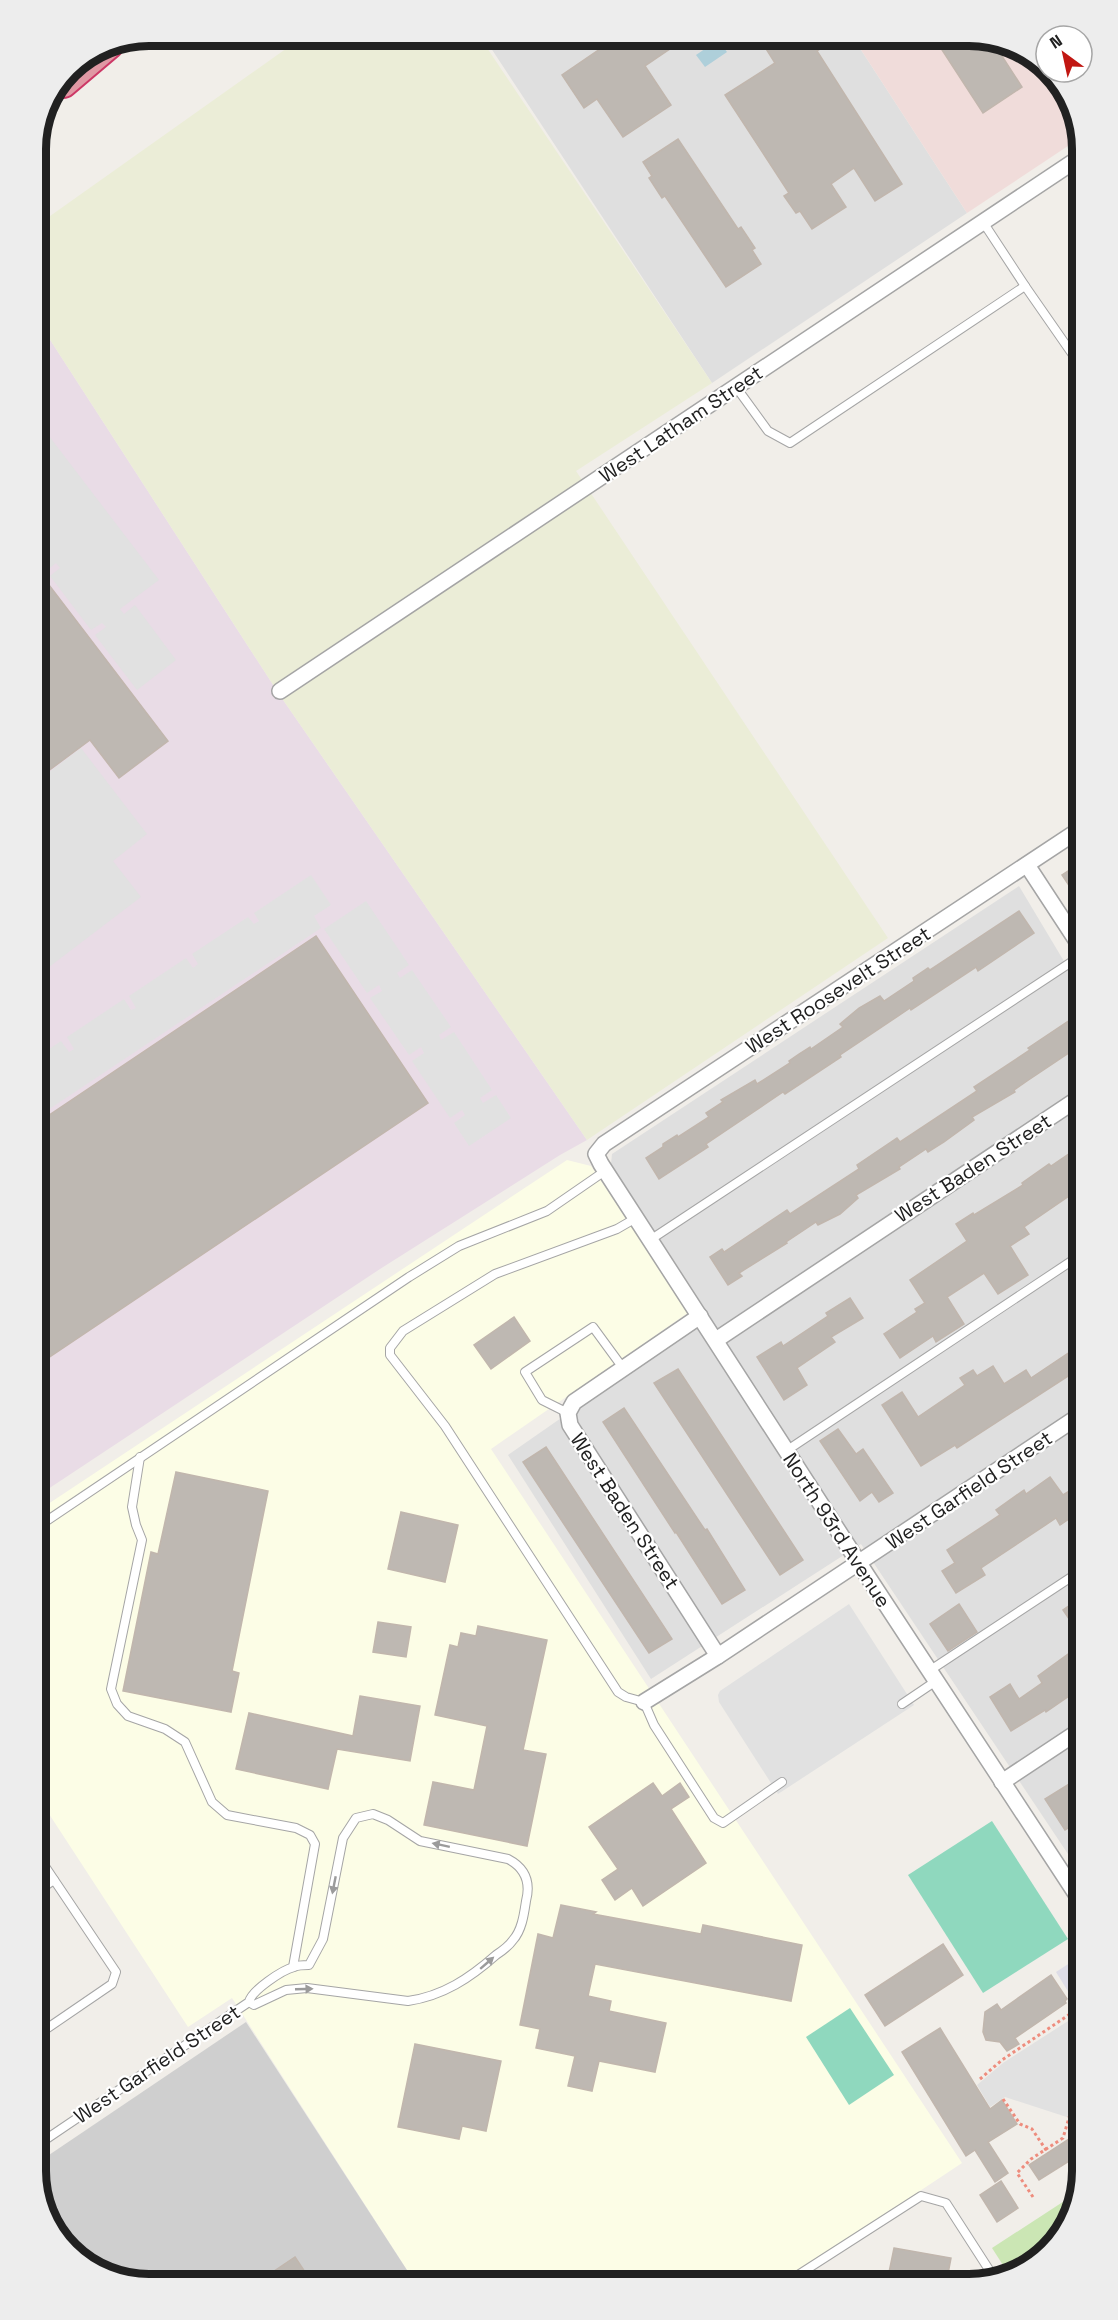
<svg xmlns="http://www.w3.org/2000/svg" width="1118" height="2320" font-family="'Space Grotesk',sans-serif">
	<style>
		.residential { fill: #dfdfdf }
		.commercial { fill: #f0dcda }
		.industrial { fill: #e9dce6 }
		.education { fill: #fcfde6 }
		.religious { fill: #cfcfcf }
		.farmland { fill: #ebedd7 }
		.grass { fill: #cbe6b4 }
		.pitch { fill: #8fd8be }
		.parking { fill: #e1e1e1 }
		.plaza { fill: #dedde7 }
		.water { fill: #aecfda }
		.building { fill: #beb8b2; stroke: #c1b6ad; stroke-width: 1.5 }
		.lines { fill: none; stroke-linecap: round; stroke-linejoin: round }
		.service-casing { stroke: #a5a5a5; stroke-width: 10 }
		.minor-casing { stroke: #a5a5a5; stroke-width: 18 }
		.motorway-casing { stroke: #cd3866; stroke-width: 32 }
		.path { stroke: #ee8c7d; stroke-width: 3; stroke-dasharray: 3 3; stroke-linecap: butt }
		.service { stroke: #fff; stroke-width: 8 }
		.minor { stroke: #fff; stroke-width: 15 }
		.motorway { stroke: #e098a4; stroke-width: 28 }
		.oneway { fill: #9b9b9b }
		.labels { text-anchor: middle; stroke-width: 4.5; stroke-linejoin: round; paint-order: stroke }
		.street-label { font-size: 20px; fill: #212121; stroke: #fff }
		.rim { fill: none; stroke: #212121; stroke-width: 8 }
	</style>
	<rect width="100%" height="100%" fill="#f1eee9"/>
	<!-- residential -->
	<g class="residential">
		<polygon points="483,36 852,36 967,213 712,383"/>
		<polygon points="1019,886 1071,973 1082,966 1082,1875 861,1544 651,1679 508,1455 709,1315 611,1164 612,1154"/>
	</g>
	<!-- commercial -->
	<polygon class="commercial" points="852,36 977,36 1038,59 1074,106 1080,138 967,213"/>
	<!-- industrial -->
	<polygon class="industrial" points="36,318 279,694 587,1140 560,1155 380,1269 36,1497"/>
	<!-- education -->
	<polygon class="education" points="567,1160 591,1166 689,1312 491,1449 962,2163 780,2284 416,2284 232,1998 188,2027 36,1794 36,1512"/>
	<!-- religious -->
	<polygon class="religious" points="246,2022 416,2284 142,2284 86,2265 44,2214 36,2171 46,2157"/>
	<!-- farmland -->
	<polygon class="farmland" points="304,36 479,36 712,383 576,471 888,938 587,1140 279,694 36,318 36,226"/>
	<!-- grass -->
	<polygon class="grass" points="1075,2194 1063,2234 1010,2276 992,2248"/>
	<!-- pitch -->
	<g class="pitch">
		<polygon points="992,1821 1068,1939 983,1993 908,1875"/>
		<polygon points="850,2008 894,2075 849,2105 806,2037"/>
	</g>
	<!-- parking -->
	<g class="parking">
		<polygon points="36,419 159,580 120,609 124,614 135,605 176,660 137,690 95,635 106,627 102,623 91,630 50,576 60,568 56,563 46,571 36,558"/>
		<polygon points="81,748 147,834 113,861 141,897 36,977 36,782"/>
		<polygon points="311,875 331,905 314,916 321,928 36,1118 36,1058 61,1041 69,1052 74,1049 67,1037 124,999 131,1010 136,1008 129,996 186,958 193,968 198,964 192,954 248,917 254,924 259,921 254,913"/>
		<polygon points="366,901 409,965 397,973 400,978 412,970 451,1027 439,1035 441,1040 454,1032 492,1090 480,1098 483,1103 496,1095 511,1118 469,1146 454,1123 465,1115 462,1110 450,1118 412,1061 424,1053 421,1047 409,1055 370,998 382,991 379,985 367,993 324,929"/>
		<polygon points="849,1604 914,1705 778,1794 719,1702 718,1695 720,1691"/>
		<polygon points="1082,2012 1082,2122 1005,2097 990,2107 977,2085 1003,2063"/>
	</g>
	<!-- plaza -->
	<polygon class="plaza" points="1082,1955 1082,2007 1079,2009 1056,1972"/>
	<!-- water -->
	<polygon class="water" points="718,40 727,52 705,67 696,55"/>
	<!-- building -->
	<g class="building">
		<polygon points="619,36 689,36 645,66 671,105 623,137 597,99 584,108 562,75"/>
		<polygon points="758,36 812,36 820,49 817,51 902,184 875,201 854,168 831,184 846,207 812,229 800,211 796,213 784,196 789,193 725,95 775,63"/>
		<polygon points="933,36 977,36 993,42 1022,87 983,113"/>
		<polygon points="678,139 738,229 741,227 755,248 752,250 761,264 726,287 665,196 662,198 649,178 652,176 643,162"/>
		<polygon points="36,568 168,741 119,778 90,740 36,780"/>
		<polygon points="1082,862 1082,905 1062,875"/>
		<polygon points="1019,911 1034,933 978,971 976,967 911,1010 910,1008 840,1055 841,1057 785,1094 783,1092 706,1144 708,1147 659,1179 646,1158 663,1147 663,1144 677,1135 678,1137 709,1117 706,1113 723,1102 721,1100 755,1080 757,1084 790,1063 789,1061 799,1054 810,1047 811,1049 843,1027 840,1024 859,1008 880,996 884,1001 914,981 913,978 928,968 930,970"/>
		<polygon points="316,936 428,1103 36,1366 36,1124"/>
		<polygon points="1082,1012 1082,1044 1027,1081 1014,1090 1015,1092 972,1117 974,1120 944,1142 928,1152 926,1149 899,1167 900,1169 856,1195 858,1198 840,1214 818,1225 816,1222 786,1242 787,1243 739,1273 742,1276 728,1285 710,1257 722,1249 724,1252 787,1210 790,1214 859,1169 857,1165 897,1138 900,1142 977,1091 974,1087 1030,1050 1028,1048"/>
		<polygon points="1076,1149 1082,1159 1082,1187 1024,1227 1029,1234 1010,1246 1028,1275 998,1294 984,1273 947,1297 964,1324 936,1342 933,1336 900,1358 884,1334 917,1312 915,1309 925,1303 910,1280 967,1241 956,1224 973,1213 974,1215 1023,1185 1022,1183 1049,1164 1051,1166"/>
		<polygon points="850,1298 863,1318 831,1337 835,1342 797,1368 807,1385 784,1400 757,1357 781,1342 783,1346 828,1316 826,1313"/>
		<polygon points="514,1317 530,1341 491,1369 474,1345"/>
		<polygon points="1082,1344 1082,1367 957,1448 955,1445 921,1466 882,1405 902,1392 918,1417 965,1385 960,1378 973,1370 977,1376 993,1366 1004,1384 1026,1370 1031,1378"/>
		<polygon points="678,1369 803,1560 780,1575 654,1383"/>
		<polygon points="624,1408 705,1530 707,1529 745,1590 722,1604 676,1532 675,1533 603,1422"/>
		<polygon points="838,1429 856,1454 863,1449 893,1493 879,1502 872,1492 860,1501 820,1441"/>
		<polygon points="546,1447 672,1639 649,1653 523,1462"/>
		<polygon points="176,1472 268,1491 232,1671 239,1673 231,1712 123,1691 151,1552 158,1554"/>
		<polygon points="1050,1477 1063,1495 1082,1483 1082,1510 1060,1525 1056,1518 981,1568 985,1575 956,1593 942,1571 955,1563 947,1550 1000,1515 996,1510 1024,1490 1026,1494"/>
		<polygon points="401,1512 458,1525 445,1582 388,1569"/>
		<polygon points="1082,1597 1082,1638 1063,1610"/>
		<polygon points="959,1604 977,1632 948,1651 930,1624"/>
		<polygon points="378,1622 411,1627 406,1657 373,1652"/>
		<polygon points="478,1626 547,1640 523,1750 546,1754 527,1846 424,1825 433,1782 474,1790 487,1726 435,1715 450,1645 458,1647 461,1633 476,1636"/>
		<polygon points="1082,1644 1082,1687 1046,1712 1045,1710 1011,1731 990,1697 1010,1684 1019,1699 1042,1683 1038,1676"/>
		<polygon points="360,1696 420,1706 410,1761 337,1749 328,1789 236,1769 249,1713 353,1736"/>
		<polygon points="1082,1776 1082,1819 1065,1830 1045,1799"/>
		<polygon points="653,1783 662,1796 680,1783 689,1797 671,1809 706,1863 643,1906 632,1888 615,1900 602,1880 618,1869 589,1827"/>
		<polygon points="561,1905 596,1912 593,1914 701,1934 703,1925 802,1945 791,2001 595,1964 588,1996 611,2001 609,2011 666,2023 655,2072 599,2061 592,2091 568,2086 575,2056 536,2048 540,2029 520,2025 538,1934 553,1938"/>
		<polygon points="943,1944 963,1975 885,2026 865,1995"/>
		<polygon points="1051,1975 1067,1999 1065,2001 1066,2003 1015,2038 1019,2044 1007,2051 1000,2042 986,2040 983,2032 985,2012 997,2004 1001,2010"/>
		<polygon points="940,2028 990,2109 1002,2100 1017,2124 988,2142 1008,2173 995,2182 975,2150 966,2156 902,2052"/>
		<polygon points="415,2044 501,2061 486,2131 462,2126 459,2139 398,2127"/>
		<polygon points="1072,2137 1082,2153 1039,2180 1029,2165"/>
		<polygon points="1001,2181 1018,2208 997,2222 980,2195"/>
		<polygon points="894,2248 951,2258 946,2284 887,2282"/>
		<polygon points="295,2257 313,2284 255,2284"/>
	</g>
	<g class="lines">
		<defs>
			<g id="service">
				<polyline points="983,222 1025,286"/>
				<polyline points="736,387 768,431 790,443 1025,286 1082,368"/>
				<polyline points="636,1218 617,1229 495,1274 403,1331 390,1348 390,1355 445,1426 618,1692 626,1697 644,1702 654,1725 714,1818 723,1823 782,1782"/>
				<polyline points="650,1240 1082,955"/>
				<polyline points="568,1413 542,1400 525,1372 593,1327 623,1368"/>
				<polyline points="786,1451 1082,1254"/>
				<polyline points="140,1457 132,1507 136,1525 142,1540 111,1689 117,1704 128,1716 165,1729 185,1742 212,1802 227,1815 296,1828 310,1835 315,1844 293,1967"/>
				<polyline points="36,1528 409,1277 459,1246 547,1211 605,1171"/>
				<polyline points="929,1671 1082,1570"/>
				<polyline points="902,1704 936,1681"/>
				<polyline points="36,1892 54,1880"/>
				<polyline points="36,2036 112,1984 116,1972 36,1853"/>
				<path d="M36 2146 249 2002C251 1991 282 1970 294 1967 298 1965 304 1965 309 1965L323 1939 343 1838 356 1818 373 1814 388 1820 420 1841 508 1859C525 1868 531 1882 526 1901 524 1914 522 1930 513 1940 509 1946 502 1951 496 1955 470 1978 443 1996 408 2001L307 1988 286 1990 254 2005 249 2002"/>
				<polyline points="784,2284 921,2196 946,2203 995,2279"/>
			</g>
			<g id="minor">
				<polyline points="280,691 1082,156"/>
				<polyline points="1027,865 1082,949"/>
				<polyline points="700,1316 574,1402 568,1413 570,1425 718,1656"/>
				<polyline points="716,1340 1082,1096"/>
				<polyline points="644,1702 718,1656 1082,1414"/>
				<polyline points="1002,1782 1082,1729"/>
				<polyline points="1082,1903 868,1577 601,1164 596,1154 604,1144 1082,828"/>
			</g>
			<polyline id="motorway" points="63,83 109,44"/>
		</defs>
		<!-- service casing -->
		<use href="#service" class="service-casing"/>
		<!-- minor casing -->
		<use href="#minor" class="minor-casing"/>
		<!-- motorway casing -->
		<use href="#motorway" class="motorway-casing"/>
		<!-- path -->
		<g class="path">
			<polyline points="980,2079 1002,2060 1073,2012 1076,2004"/>
			<polyline points="1003,2099 1020,2124 1032,2129 1048,2153"/>
			<polyline points="1033,2197 1017,2173 1031,2159 1063,2138 1071,2111"/>
		</g>
		<!-- service -->
		<use href="#service" class="service"/>
		<!-- minor -->
		<use href="#minor" class="minor"/>
		<!-- motorway -->
		<use href="#motorway" class="motorway"/>
	</g>
	<!-- one-way arrows -->
	<defs><path id="oneway-solid" d="M-6-.8H1V-3.2L6.5 0L1 3.2V.8H-6Z" transform="scale(1.5)"/></defs>
	<g class="oneway">
		<use href="#oneway-solid" transform="translate(441 1845) rotate(-168)"/>
		<use href="#oneway-solid" transform="translate(334 1885) rotate(101)"/>
		<use href="#oneway-solid" transform="translate(487 1963) rotate(-41)"/>
		<use href="#oneway-solid" transform="translate(304 1989) rotate(-2)"/>
	</g>
	<g class="labels">
		<!-- street labels -->
		<g class="street-label">
			<text transform="translate(681 424) rotate(-34)" y="7">West Latham Street</text>
			<text transform="translate(838 990) rotate(-33)" y="7">West Roosevelt Street</text>
			<text transform="translate(973 1168) rotate(-33)" y="7">West Baden Street</text>
			<text transform="translate(969 1490) rotate(-34)" y="7">West Garfield Street</text>
			<text transform="translate(625 1511) rotate(57)" y="7">West Baden Street</text>
			<text transform="translate(837 1530) rotate(57)" y="7">North 93rd Avenue</text>
			<text transform="translate(157 2064) rotate(-34)" y="7">West Garfield Street</text>
		</g>
	</g>
	<!-- crop -->
	<path d="M0 0H1118V2320H0ZM149 46H969A103 103 0 0 1 1072 149V2171A103 103 0 0 1 969 2274H149A103 103 0 0 1 46 2171V149A103 103 0 0 1 149 46Z" fill="#ededed" fill-rule="evenodd"/>
	<path class="rim" d="M149 46H969A103 103 0 0 1 1072 149V2171A103 103 0 0 1 969 2274H149A103 103 0 0 1 46 2171V149A103 103 0 0 1 149 46Z"/>
	<!-- north arrow -->
	<g transform="translate(1064 54) rotate(327)"><circle r="28" fill="#ffffff" stroke="#a6a6a6" stroke-width="1.5"/>
	<path d="M0-4.5L10 22L0 15L-10 22Z" fill="#c11712"/>
	<text y="-9" font-size="16" font-weight="bold" text-anchor="middle" fill="#212121">N</text>
	</g>
</svg>
